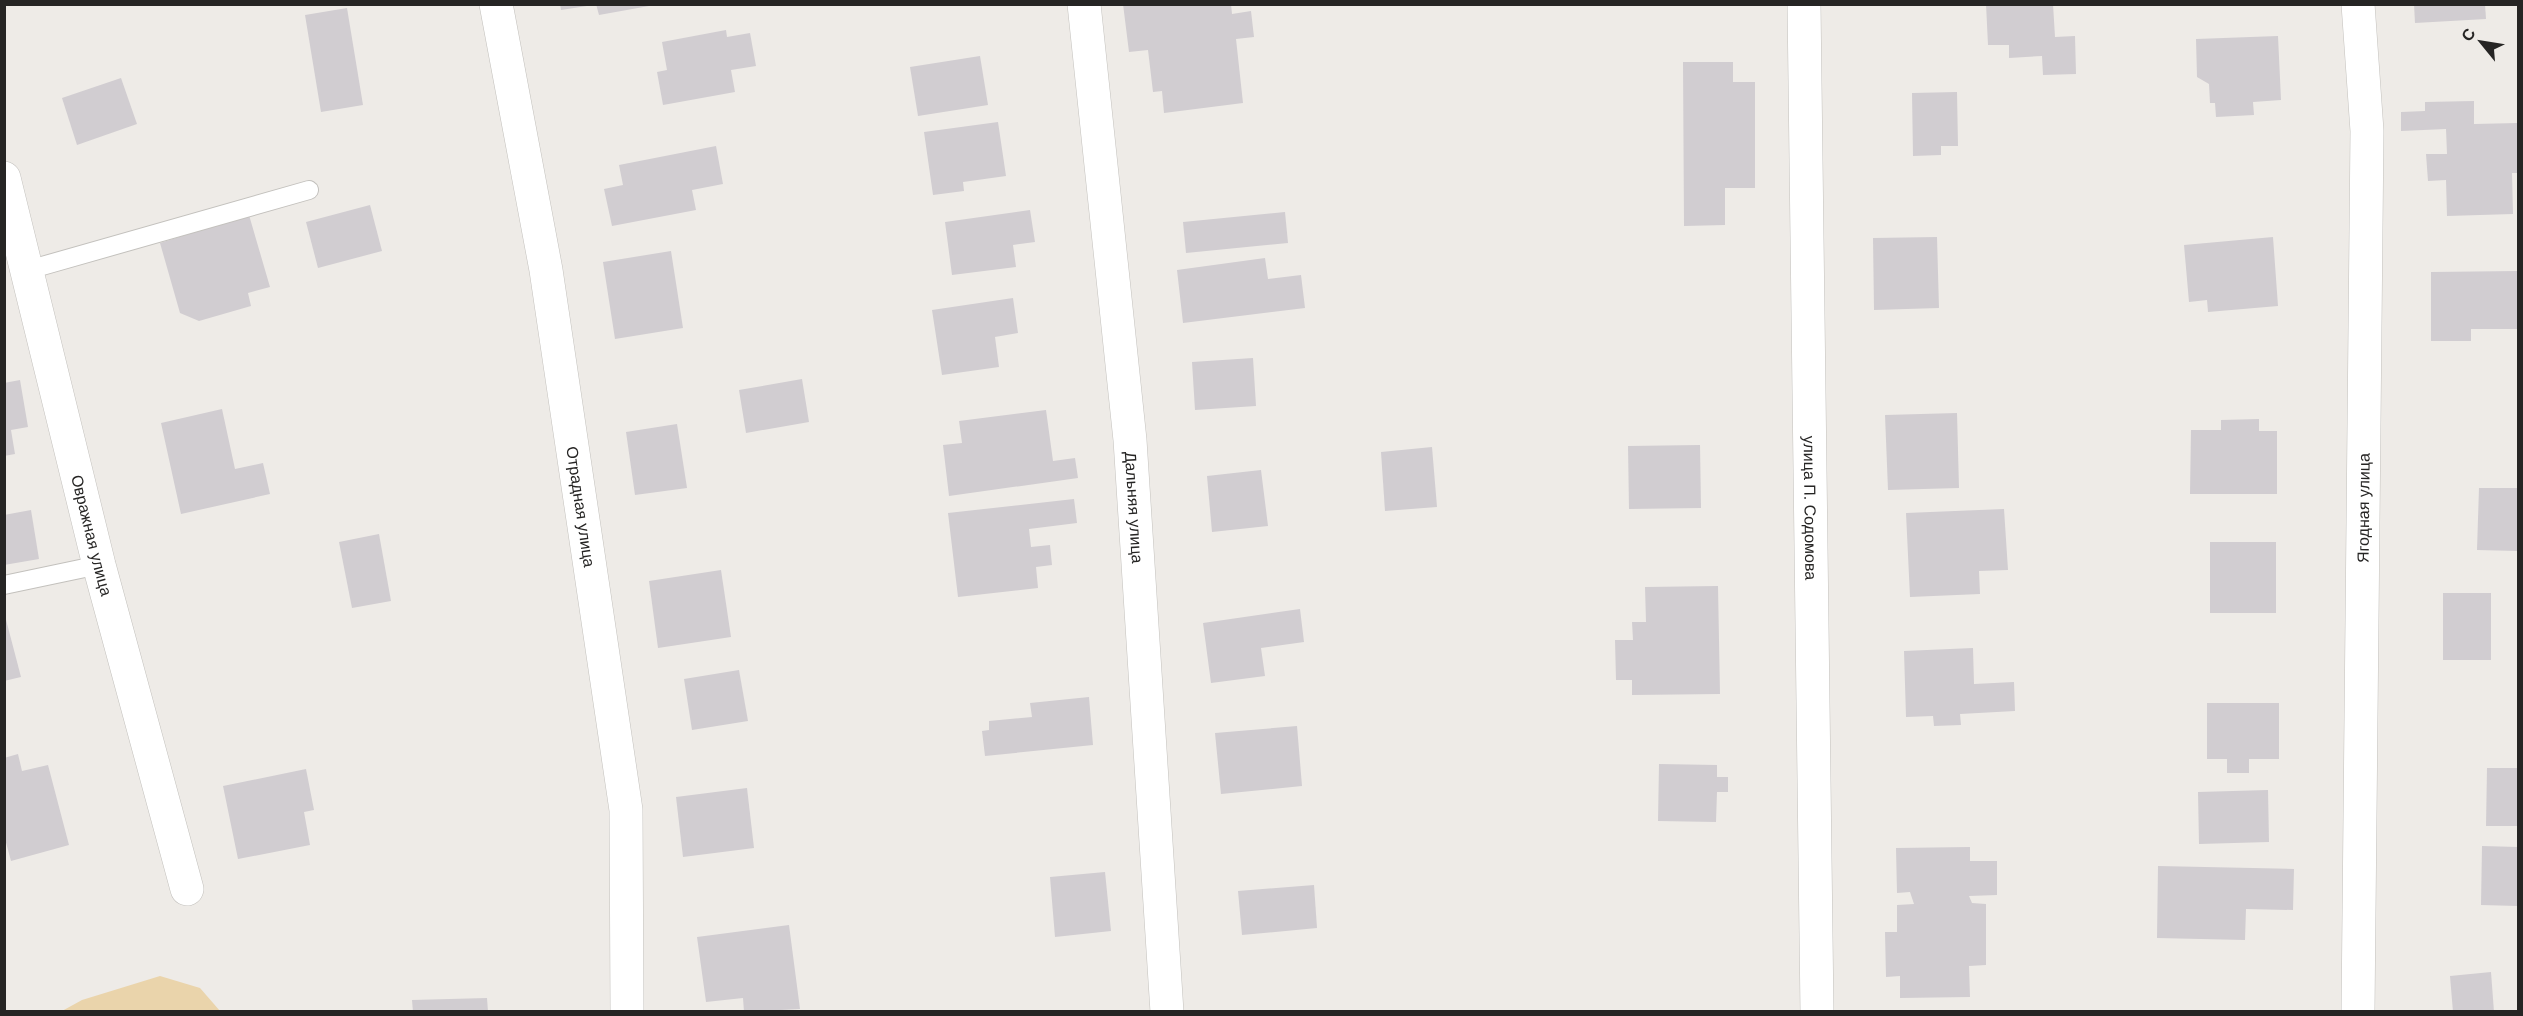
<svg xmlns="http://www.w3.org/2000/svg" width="2523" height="1016" font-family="Arial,sans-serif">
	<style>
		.green { fill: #ead4ab }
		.building { fill: #d1cdd1 }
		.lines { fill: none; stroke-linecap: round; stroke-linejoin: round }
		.service-casing { stroke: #c3c1bd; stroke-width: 20 }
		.minor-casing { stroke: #c3c1bd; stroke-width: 34 }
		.service { stroke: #fff; stroke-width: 18 }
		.minor { stroke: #fff; stroke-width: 33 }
		.labels { text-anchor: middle; stroke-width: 4.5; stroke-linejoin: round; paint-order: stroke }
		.street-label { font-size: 16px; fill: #262524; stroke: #eeebe7 }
	</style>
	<rect width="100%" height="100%" fill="#eeebe7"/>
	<!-- green -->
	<polygon class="green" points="160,976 200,988 220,1011 62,1011 82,1000"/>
	<!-- building -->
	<g class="building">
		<polygon points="560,4 586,4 587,6 561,10"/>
		<polygon points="596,4 649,4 649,6 599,15"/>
		<polygon points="1123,4 1231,4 1232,14 1251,11 1254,37 1236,39 1243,103 1164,113 1162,91 1153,92 1148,50 1129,52"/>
		<polygon points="1986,4 2053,4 2055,37 2075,36 2076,74 2043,75 2042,56 2009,58 2009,45 1988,45"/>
		<polygon points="2414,4 2485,4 2486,19 2415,23"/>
		<polygon points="347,8 363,105 321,112 305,15"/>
		<polygon points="726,30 727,37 750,33 756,66 731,70 735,92 663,105 657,72 667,70 662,42"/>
		<polygon points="2278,36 2281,100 2253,102 2254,115 2216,117 2215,103 2210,103 2209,84 2197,77 2196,39"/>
		<polygon points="980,56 988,105 918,116 910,67"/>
		<polygon points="1683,62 1733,62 1733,82 1755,82 1755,188 1725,188 1725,225 1684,226"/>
		<polygon points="121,78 137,124 77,145 62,98"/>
		<polygon points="1957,92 1958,146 1941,146 1941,155 1913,156 1912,93"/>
		<polygon points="2474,101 2474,124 2518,123 2518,173 2512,173 2513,214 2447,216 2446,180 2428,181 2426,154 2447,154 2446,129 2401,131 2401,112 2425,111 2425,102"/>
		<polygon points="998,122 1006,176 963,182 964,191 933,195 924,132"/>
		<polygon points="716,146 723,184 692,190 696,210 612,226 604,189 623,185 619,165"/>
		<polygon points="370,205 382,251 318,268 306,222"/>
		<polygon points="1030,210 1035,242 1013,245 1016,267 952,275 945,222"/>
		<polygon points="1285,212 1288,243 1186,253 1183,222"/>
		<polygon points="249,215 270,287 248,293 251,306 199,321 180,313 160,243"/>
		<polygon points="1937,237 1939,308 1874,310 1873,238"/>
		<polygon points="2273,237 2278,306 2208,312 2207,300 2189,302 2184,245"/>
		<polygon points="671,251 683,328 615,339 603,262"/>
		<polygon points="1265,258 1268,279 1301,275 1305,308 1183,323 1177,270"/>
		<polygon points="2518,271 2518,329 2471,329 2471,341 2431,341 2431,272"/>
		<polygon points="1013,298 1018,333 995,337 999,367 942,375 932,310"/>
		<polygon points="1253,358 1256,406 1195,410 1192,362"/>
		<polygon points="802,379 809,422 746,433 739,390"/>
		<polygon points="20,380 28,427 11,430 15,454 4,456 4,383"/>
		<polygon points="222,409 235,469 263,463 270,494 181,514 161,423"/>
		<polygon points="1046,410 1053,461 1075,458 1078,478 949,496 943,445 962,443 959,421"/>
		<polygon points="1957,413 1959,488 1888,490 1885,415"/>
		<polygon points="2259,419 2259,431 2277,431 2277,494 2190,494 2191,430 2221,430 2221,420"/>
		<polygon points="677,424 687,488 635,495 626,432"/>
		<polygon points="1700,445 1701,508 1629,509 1628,446"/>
		<polygon points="1432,447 1437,507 1385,511 1381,452"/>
		<polygon points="1261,470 1268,526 1212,532 1207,476"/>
		<polygon points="2479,488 2518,488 2518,551 2477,550"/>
		<polygon points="1074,499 1077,523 1029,529 1031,547 1050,545 1052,565 1036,567 1038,588 958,597 948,513"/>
		<polygon points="2004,509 2008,570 1979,571 1980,594 1910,597 1906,513"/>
		<polygon points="31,510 39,559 4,565 4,515"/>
		<polygon points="379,534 391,601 352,608 339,542"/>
		<rect x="2210" y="542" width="66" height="71"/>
		<polygon points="721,570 731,637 658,648 649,581"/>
		<polygon points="1718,586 1720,694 1632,695 1632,680 1616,680 1615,640 1633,640 1632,622 1646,622 1645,587"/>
		<rect x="2443" y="593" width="48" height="67"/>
		<polygon points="1300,609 1304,642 1261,648 1265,676 1211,683 1203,623"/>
		<polygon points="4,612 21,677 4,681"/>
		<polygon points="1973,648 1974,684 2014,682 2015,711 1960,714 1961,725 1934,726 1933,716 1906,717 1904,651"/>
		<polygon points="739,670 748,721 692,730 684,679"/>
		<polygon points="1089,697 1093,745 985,756 982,731 989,730 989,721 1032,717 1030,703"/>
		<polygon points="2207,703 2279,703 2279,759 2249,759 2249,773 2227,773 2227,759 2207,759"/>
		<polygon points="1297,726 1302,786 1221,794 1215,733"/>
		<polygon points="18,754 22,771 48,765 69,845 11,861 4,835 4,758"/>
		<polygon points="1659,764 1717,765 1717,777 1728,777 1728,792 1717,792 1716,822 1658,821"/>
		<polygon points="2487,768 2518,768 2518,826 2486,826"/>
		<polygon points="306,769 314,810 304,812 310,845 238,859 223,786"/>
		<polygon points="747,788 754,848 683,857 676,797"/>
		<polygon points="2268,790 2269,842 2199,844 2198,792"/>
		<polygon points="2482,846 2518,847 2518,906 2481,905"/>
		<polygon points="1970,847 1970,861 1997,861 1997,895 1969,896 1972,903 1986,904 1986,965 1969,966 1970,997 1900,998 1900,976 1886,977 1885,932 1897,932 1897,905 1914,904 1910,892 1897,893 1896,848"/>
		<polygon points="2158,866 2294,869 2293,910 2246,909 2245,940 2157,938"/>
		<polygon points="1105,872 1111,931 1055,937 1050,877"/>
		<polygon points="1314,885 1317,928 1242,935 1238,891"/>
		<polygon points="789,925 800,1009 744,1012 743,998 706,1002 697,937"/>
		<polygon points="2491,972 2494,1012 2453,1012 2450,976"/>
		<polygon points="487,998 488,1012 413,1012 412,1000"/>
	</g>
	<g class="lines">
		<defs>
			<g id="service">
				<polyline points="28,270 309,190"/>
				<polyline points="4,585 99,565"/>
			</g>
			<g id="minor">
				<path id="s1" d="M496 4 546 270 626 810 627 1012"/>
				<path id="s2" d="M1084 4 1130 440 1167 1012"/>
				<path id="s3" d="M1804 4 1817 1012"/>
				<path id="s4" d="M4 178 99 565 187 889"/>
				<path id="s5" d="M2358 1012 2367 131 2358 4"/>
			</g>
		</defs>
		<!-- service casing -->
		<use href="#service" class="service-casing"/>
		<!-- minor casing -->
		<use href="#minor" class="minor-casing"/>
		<!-- service -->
		<use href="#service" class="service"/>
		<!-- minor -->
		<use href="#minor" class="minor"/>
	</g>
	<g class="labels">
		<!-- street labels -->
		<g class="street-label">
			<text dy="6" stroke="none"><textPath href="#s1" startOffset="510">Отрадная улица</textPath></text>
			<text dy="6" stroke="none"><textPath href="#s2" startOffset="506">Дальняя улица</textPath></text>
			<text dy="6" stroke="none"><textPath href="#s3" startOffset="504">улица П. Содомова</textPath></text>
			<text dy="6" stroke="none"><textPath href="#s5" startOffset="504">Ягодная улица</textPath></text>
			<text dy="6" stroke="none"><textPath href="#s4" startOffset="368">Овражная улица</textPath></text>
		</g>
	</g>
	<!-- border -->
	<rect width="2523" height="1016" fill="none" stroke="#262524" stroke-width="12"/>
	<!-- north arrow -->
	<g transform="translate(2481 42) rotate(300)" stroke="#eeebe7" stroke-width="4.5" paint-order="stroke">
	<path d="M0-4.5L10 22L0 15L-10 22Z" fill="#262524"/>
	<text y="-9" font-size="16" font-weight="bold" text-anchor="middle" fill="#262524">С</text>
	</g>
</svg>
